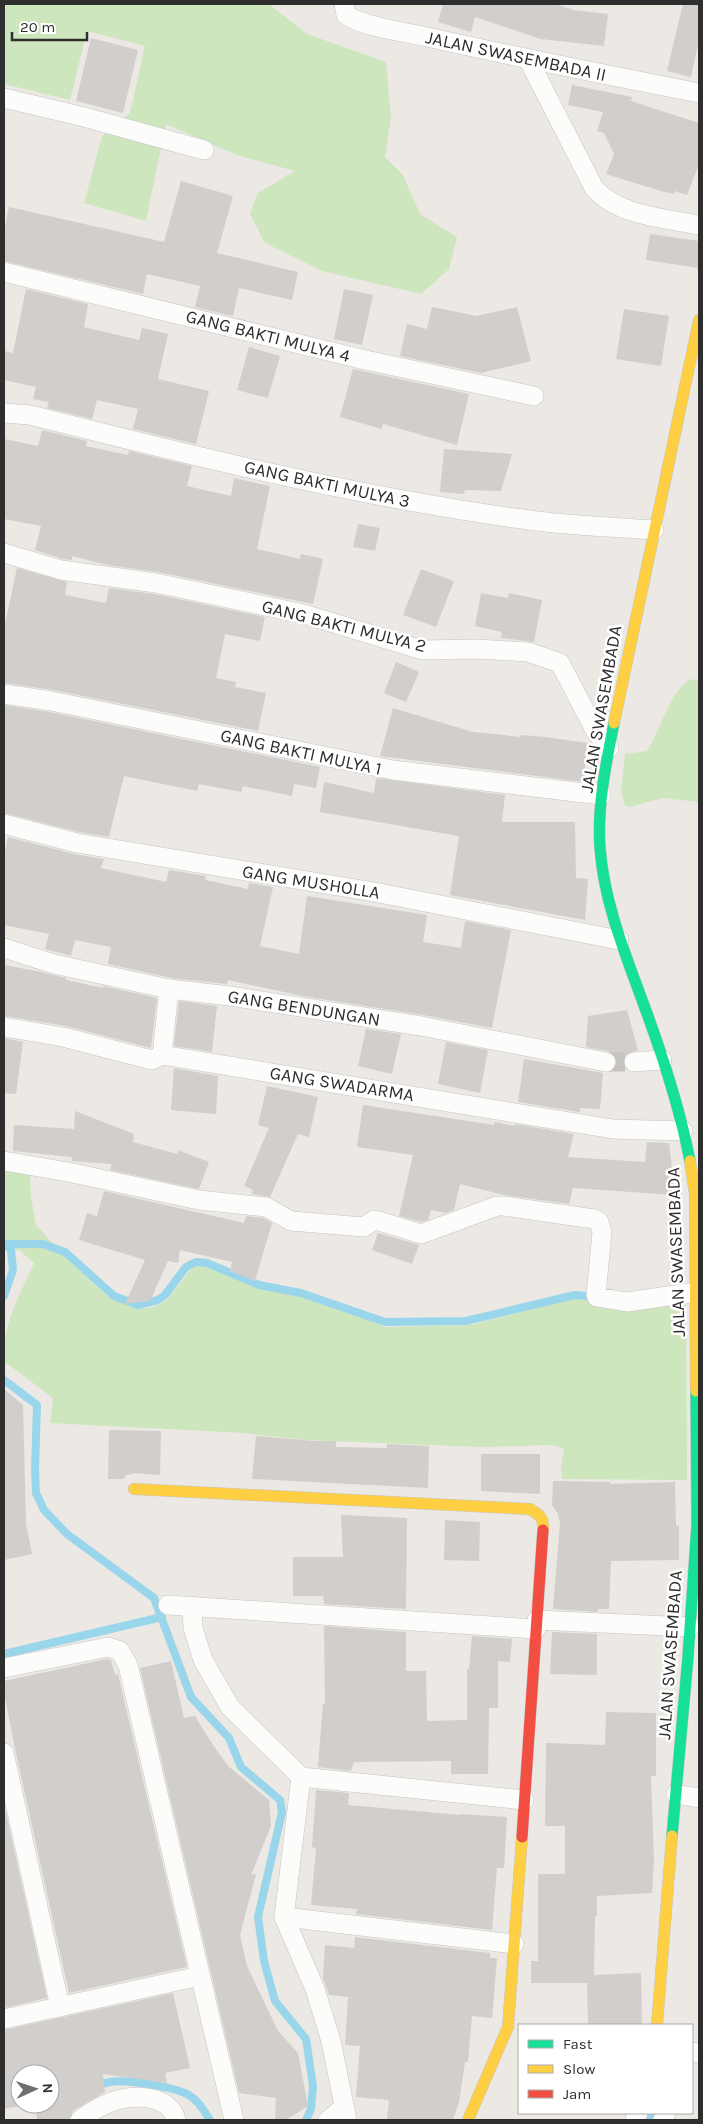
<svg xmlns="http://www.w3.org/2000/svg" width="703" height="2124" font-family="Karla,sans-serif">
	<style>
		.green { fill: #cee6be }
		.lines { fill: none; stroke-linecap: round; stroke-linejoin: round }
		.stream { stroke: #99d6ec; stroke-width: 8 }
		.building { fill: #d1cecb }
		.street-tunnel { stroke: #c6c3c0; stroke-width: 19; stroke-dasharray: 19 9; stroke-linecap: butt }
		.street-casing { stroke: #c5c4c5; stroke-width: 20 }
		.fast-casing { stroke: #c5c4c5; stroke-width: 12 }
		.slow-casing { stroke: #c5c4c5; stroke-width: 12 }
		.jam-casing { stroke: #c5c4c5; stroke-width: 12 }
		.street { stroke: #fcfcfb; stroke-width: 19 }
		.fast { stroke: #16e098; stroke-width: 11 }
		.slow { stroke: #ffcf43; stroke-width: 11 }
		.jam { stroke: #f24e42; stroke-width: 11 }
		.labels { text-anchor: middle; stroke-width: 5; stroke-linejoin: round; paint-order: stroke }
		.street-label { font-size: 18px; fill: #2e2e2e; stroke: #fff }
	</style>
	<rect width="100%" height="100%" fill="#ece8e4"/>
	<!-- green -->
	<g class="green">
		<polygon points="4,4 269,4 307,34 386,62 391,117 385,157 403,175 420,214 457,237 449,269 421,294 322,271 265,243 250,214 258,193 295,171 237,155 166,124 146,221 84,203 102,136 130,113 145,46 87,31 70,100 4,84"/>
		<path d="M690 679 699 681V802L663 798 630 807 625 806 621 791 625 754 647 751C662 728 668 695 690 679Z"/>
		<path d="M4 1150 30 1175 31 1197 36 1225 68 1260 107 1296 139 1309 154 1307 167 1300 191 1269 198 1266 210 1268 259 1286 324 1303 386 1327 471 1325 574 1298H583L595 1303 686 1300 687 1480 562 1479 561 1467 564 1449 552 1445 480 1447 305 1440 244 1433 50 1423 53 1398 5 1362C0 1328 21 1293 34 1263L19 1250 4 1248Z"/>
	</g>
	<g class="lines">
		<!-- stream -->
		<g class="stream">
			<polyline points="4,1244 43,1244 65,1252 114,1296 138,1305 158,1300 165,1295 186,1267 196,1262 207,1263 259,1285 301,1293 385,1322 466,1321 575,1295 588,1296"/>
			<polyline points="4,1244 11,1250 13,1270 4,1296"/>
			<polyline points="4,1380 37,1405 35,1470 36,1493 44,1510 67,1534 154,1598 191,1697 229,1738 241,1767 280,1800 282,1812 258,1917 264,1961 275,2001 306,2039 313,2086 311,2109 306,2120"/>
			<polyline points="4,1654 162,1617"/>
			<path d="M95 2087C99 2085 105 2083 110 2082 124 2079 178 2087 190 2096 200 2102 204 2111 210 2120"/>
			<polyline points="648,2120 651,2113"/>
		</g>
	</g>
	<!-- building -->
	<g class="building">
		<polygon points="443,4 556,4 573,10 608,14 604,46 541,39 475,17 471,32 438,22"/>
		<polygon points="683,4 699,4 699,40 691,77 667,71"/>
		<polygon points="91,38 138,50 123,113 76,101"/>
		<polygon points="572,85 632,97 631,101 699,123 699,164 687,195 675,191 674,194 661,191 606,174 614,154 604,133 597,131 603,112 568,105"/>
		<polygon points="181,181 233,196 217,253 298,272 292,300 239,288 233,316 195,307 200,286 147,274 143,294 4,261 4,232 9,207 164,242"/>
		<polygon points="650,234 699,241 699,268 646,260"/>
		<polygon points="26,289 88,304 84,327 139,340 142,328 168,334 158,379 209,391 196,444 133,429 138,409 97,400 92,419 47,408 49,402 33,399 36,387 4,380 4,351 13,353"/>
		<polygon points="344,289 373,295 362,345 334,339"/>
		<polygon points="432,307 477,316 517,307 531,361 481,373 400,356 407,324 427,329"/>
		<polygon points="624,309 669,316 661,366 616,359"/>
		<polygon points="249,347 280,356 268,398 237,390"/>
		<polygon points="353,369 469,394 457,445 383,424 382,429 340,417"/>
		<polygon points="42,430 87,441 86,446 128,455 129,451 192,466 187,486 231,496 234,478 270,486 257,549 300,559 301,554 323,559 313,604 158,572 107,565 72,556 72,560 63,559 35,550 41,526 4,519 4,439 38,446"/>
		<polygon points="444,449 512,454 501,491 465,490 464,494 440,492"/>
		<polygon points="358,524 380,528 375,551 353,547"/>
		<polygon points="17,568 67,582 65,595 106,603 109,588 154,594 265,617 260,641 225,634 216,678 236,682 235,687 266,693 258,731 53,690 4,683 4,629"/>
		<polygon points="421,569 454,581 436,627 403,615"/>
		<polygon points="481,593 508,598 509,593 542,600 534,642 501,638 502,632 475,626"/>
		<polygon points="396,662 419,672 406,702 384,693"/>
		<polygon points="4,705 49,712 320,767 316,788 294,784 292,796 243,786 241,792 199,784 197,791 124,776 109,837 79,832 4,813"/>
		<polygon points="393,708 473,732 521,737 521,735 546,737 587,743 584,782 380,756"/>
		<polygon points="376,778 505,795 502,822 575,822 576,878 588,879 585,920 450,895 459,836 320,812 324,782 374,793"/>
		<polygon points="8,837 74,854 104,859 101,868 166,882 169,870 206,876 205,880 248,889 249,883 273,887 260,946 299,954 307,896 427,915 423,942 461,948 465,921 511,930 492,1028 423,1015 302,996 228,980 227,984 171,978 108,964 111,947 75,940 71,956 45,949 49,934 4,925 4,857"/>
		<polygon points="4,965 41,972 66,978 66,980 103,988 103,986 157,998 151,1048 66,1026 4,1016"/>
		<polygon points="179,1001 217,1006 212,1052 174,1046"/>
		<polygon points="627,1010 638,1050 626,1055 614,1055 608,1051 586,1047 588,1016"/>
		<polygon points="366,1029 401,1034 392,1074 358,1066"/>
		<polygon points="4,1038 23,1042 16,1094 4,1093"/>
		<polygon points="446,1042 488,1050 480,1093 438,1084"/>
		<polygon points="524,1059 603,1073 600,1109 580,1108 580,1112 518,1102"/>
		<polygon points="174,1068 218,1076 216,1114 171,1110"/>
		<polygon points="267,1086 318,1097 309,1137 298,1134 270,1197 252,1194 253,1190 244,1186 269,1128 258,1125"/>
		<polygon points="363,1105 494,1125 495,1122 515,1126 515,1124 574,1134 568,1157 645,1162 647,1142 669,1143 675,1195 573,1188 569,1204 504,1195 460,1184 454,1210 446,1213 431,1210 428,1220 421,1222 399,1216 413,1155 357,1147"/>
		<polygon points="75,1111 134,1134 133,1142 177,1154 178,1150 209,1162 199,1189 110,1170 112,1164 72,1161 72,1157 13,1151 14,1125 74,1129"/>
		<polygon points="104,1191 244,1223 246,1216 263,1218 272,1223 255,1281 230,1271 232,1262 180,1250 178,1263 168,1261 150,1301 125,1304 145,1260 79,1240 87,1213 97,1216"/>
		<polygon points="378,1233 419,1245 412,1264 372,1250"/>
		<polygon points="4,1389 23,1405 26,1524 32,1554 4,1560"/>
		<polygon points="109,1430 161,1431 160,1475 135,1473 127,1475 123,1479 108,1479"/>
		<polygon points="256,1436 314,1441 336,1441 336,1447 387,1448 387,1444 429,1446 428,1488 252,1479"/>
		<polygon points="481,1454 540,1454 540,1494 481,1491"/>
		<polygon points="553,1481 610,1482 610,1484 675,1482 676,1526 679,1525 679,1560 611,1561 609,1609 598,1609 598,1612 553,1609 560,1523 558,1514 552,1505"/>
		<polygon points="341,1515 407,1518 406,1609 324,1604 323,1596 293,1596 293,1557 343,1557"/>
		<polygon points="445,1520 480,1522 479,1561 444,1560"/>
		<polygon points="324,1626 406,1632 406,1671 426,1671 427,1721 467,1720 467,1669 469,1669 472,1636 512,1639 510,1662 498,1661 498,1708 489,1708 488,1774 451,1774 451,1761 354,1762 351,1771 318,1767 323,1704 325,1704"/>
		<polygon points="552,1632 597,1634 597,1675 550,1674"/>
		<polygon points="107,1659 111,1660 115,1675 118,1674 187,1967 69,1993 16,1753 4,1693 4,1681"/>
		<polygon points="171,1661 184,1718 195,1716 213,1745 228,1766 269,1800 271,1826 251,1875 256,1874 240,1935 247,1966 278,2031 298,2053 308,2106 286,2120 275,2120 276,2098 239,2093 140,1668"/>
		<polygon points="606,1712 656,1713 656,1776 651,1776 654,1860 652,1893 597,1896 597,1916 595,1916 594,1975 641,1973 642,2025 588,2025 587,1983 531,1983 531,1961 538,1961 538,1874 565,1874 565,1826 545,1826 546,1743 605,1745"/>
		<polygon points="316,1790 349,1793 348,1805 460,1815 460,1814 507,1817 504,1868 497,1868 492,1930 356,1914 357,1909 311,1905 316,1848 312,1847"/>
		<polygon points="4,1804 47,1998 4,2008"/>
		<polygon points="355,1937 490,1953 490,1958 497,1958 492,2018 472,2016 468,2062 465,2062 459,2102 453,2120 387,2120 389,2100 356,2097 360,2046 345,2045 348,1997 329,1995 323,1978 325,1945 354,1948"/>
		<polygon points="173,1993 190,2068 165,2073 167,2083 103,2074 105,2092 73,2111 69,2120 37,2120 36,2104 50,2104 50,2074 20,2074 20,2104 31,2104 4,2109 4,2030"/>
	</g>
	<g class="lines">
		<!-- street-tunnel -->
		<polyline class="street-tunnel" points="606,1062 634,1062"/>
		<defs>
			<g id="street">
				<path d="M344 4 346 15C361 26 403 32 423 36 515 57 607 75 699 93"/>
				<path d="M529 61 594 188C618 216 665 218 699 225"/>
				<polyline points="4,98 84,117 204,150"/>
				<polyline points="4,272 361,359 534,396"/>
				<path d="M4 413 30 415C197 457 366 499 537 521 576 526 615 527 654 530"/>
				<polyline points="4,553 61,570 156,583 304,614 422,650 477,649 528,652 560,663 596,732 609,748"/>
				<polyline points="4,694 51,701 393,770 601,795"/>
				<polyline points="4,824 77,843 374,892 619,940"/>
				<polyline points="4,948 54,964 169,989 230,996 421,1026 606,1062"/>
				<polyline points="4,1027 63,1037 152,1060 162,1055 613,1129 683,1131"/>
				<polyline points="162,1055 169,989"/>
				<polyline points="634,1062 662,1060"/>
				<polyline points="4,1161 68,1172 199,1200 266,1207 291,1221 364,1227 374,1220 379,1221 421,1234 497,1206 504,1206 594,1219 599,1222 602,1232 596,1295 597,1297 627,1302 696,1292"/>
				<polyline points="168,1605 536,1629"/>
				<polyline points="192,1607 193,1628 203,1660 230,1707 301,1777 524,1800"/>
				<polyline points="537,1620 690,1627"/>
				<polyline points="4,1668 108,1647 120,1651 128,1665 234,2120"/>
				<polyline points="4,1753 60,2007"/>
				<polyline points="301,1777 284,1917 315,1989 331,2041 347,2120"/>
				<polyline points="676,1794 699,1798"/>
				<polyline points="284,1917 514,1944"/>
				<polyline points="4,2019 200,1976"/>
				<polyline points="692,2052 699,2053"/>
				<path d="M80 2120C89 2113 101 2106 111 2102 132 2094 170 2094 176 2120"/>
				<polyline points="328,2120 344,2107"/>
				<polyline points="635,2120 638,2113"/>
				<polyline points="663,2120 666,2113"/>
			</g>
			<g id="fast">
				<path d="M614 723C606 763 597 807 600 848 604 903 626 956 645 1008 663 1057 680 1109 690 1161"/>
				<polyline points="672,1836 688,1657 697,1524 696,1391"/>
			</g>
			<g id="slow">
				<polyline points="614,723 699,320"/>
				<polyline points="690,1161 695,1195 696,1391"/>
				<path d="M134 1489 530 1509C540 1515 544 1518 543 1530"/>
				<polyline points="657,2025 672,1836"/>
				<polyline points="468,2120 508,2027 522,1837"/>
			</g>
			<polyline id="jam" points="522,1837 543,1530"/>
		</defs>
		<!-- street casing -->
		<use href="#street" class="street-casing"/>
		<!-- fast casing -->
		<use href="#fast" class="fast-casing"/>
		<!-- slow casing -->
		<use href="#slow" class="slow-casing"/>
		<!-- jam casing -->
		<use href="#jam" class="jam-casing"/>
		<!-- street -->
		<use href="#street" class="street"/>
		<!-- fast -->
		<use href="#fast" class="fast"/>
		<!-- slow -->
		<use href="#slow" class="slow"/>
		<!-- jam -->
		<use href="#jam" class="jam"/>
	</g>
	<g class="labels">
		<!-- street labels -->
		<g class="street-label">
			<text transform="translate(516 56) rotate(12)" y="6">JALAN SWASEMBADA II</text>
			<text transform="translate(268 336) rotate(14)" y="6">GANG BAKTI MULYA 4</text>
			<text transform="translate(327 484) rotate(12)" y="6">GANG BAKTI MULYA 3</text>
			<text transform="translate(344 626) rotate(14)" y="6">GANG BAKTI MULYA 2</text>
			<text transform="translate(601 709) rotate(-80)" y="6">JALAN SWASEMBADA</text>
			<text transform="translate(301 752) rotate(12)" y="6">GANG BAKTI MULYA 1</text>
			<text transform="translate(311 882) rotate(9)" y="6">GANG MUSHOLLA</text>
			<text transform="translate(304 1008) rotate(9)" y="6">GANG BENDUNGAN</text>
			<text transform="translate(342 1084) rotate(9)" y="6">GANG SWADARMA</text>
			<text transform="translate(676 1252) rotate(-92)" y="6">JALAN SWASEMBADA</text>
			<text transform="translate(670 1655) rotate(-86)" y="6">JALAN SWASEMBADA</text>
		</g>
	</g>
	<!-- border -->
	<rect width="703" height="2124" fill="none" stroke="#2e2e2e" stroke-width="10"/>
	<!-- legend -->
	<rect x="518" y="2024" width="175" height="90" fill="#ffffff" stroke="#ababab"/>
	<rect x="528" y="2040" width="25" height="8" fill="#16e098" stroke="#ababab"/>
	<text x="563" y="2049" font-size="15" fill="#2e2e2e">Fast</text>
	<rect x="528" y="2065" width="25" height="8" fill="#ffcf43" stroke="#ababab"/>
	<text x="563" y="2074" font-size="15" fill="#2e2e2e">Slow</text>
	<rect x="528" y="2090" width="25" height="8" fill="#f24e42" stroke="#ababab"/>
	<text x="563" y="2099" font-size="15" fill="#2e2e2e">Jam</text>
	<!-- north arrow -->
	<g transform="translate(35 2089) rotate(87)"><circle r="24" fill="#ffffff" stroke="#ababab"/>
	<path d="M0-4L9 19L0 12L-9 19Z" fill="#706f6e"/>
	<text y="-8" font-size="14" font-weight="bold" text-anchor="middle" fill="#2e2e2e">N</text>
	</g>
	<!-- scale -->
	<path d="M12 32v8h75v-8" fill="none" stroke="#2e2e2e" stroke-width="2.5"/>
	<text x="20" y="32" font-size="15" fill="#2e2e2e" stroke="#ffffff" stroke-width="4" paint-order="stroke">20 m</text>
</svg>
